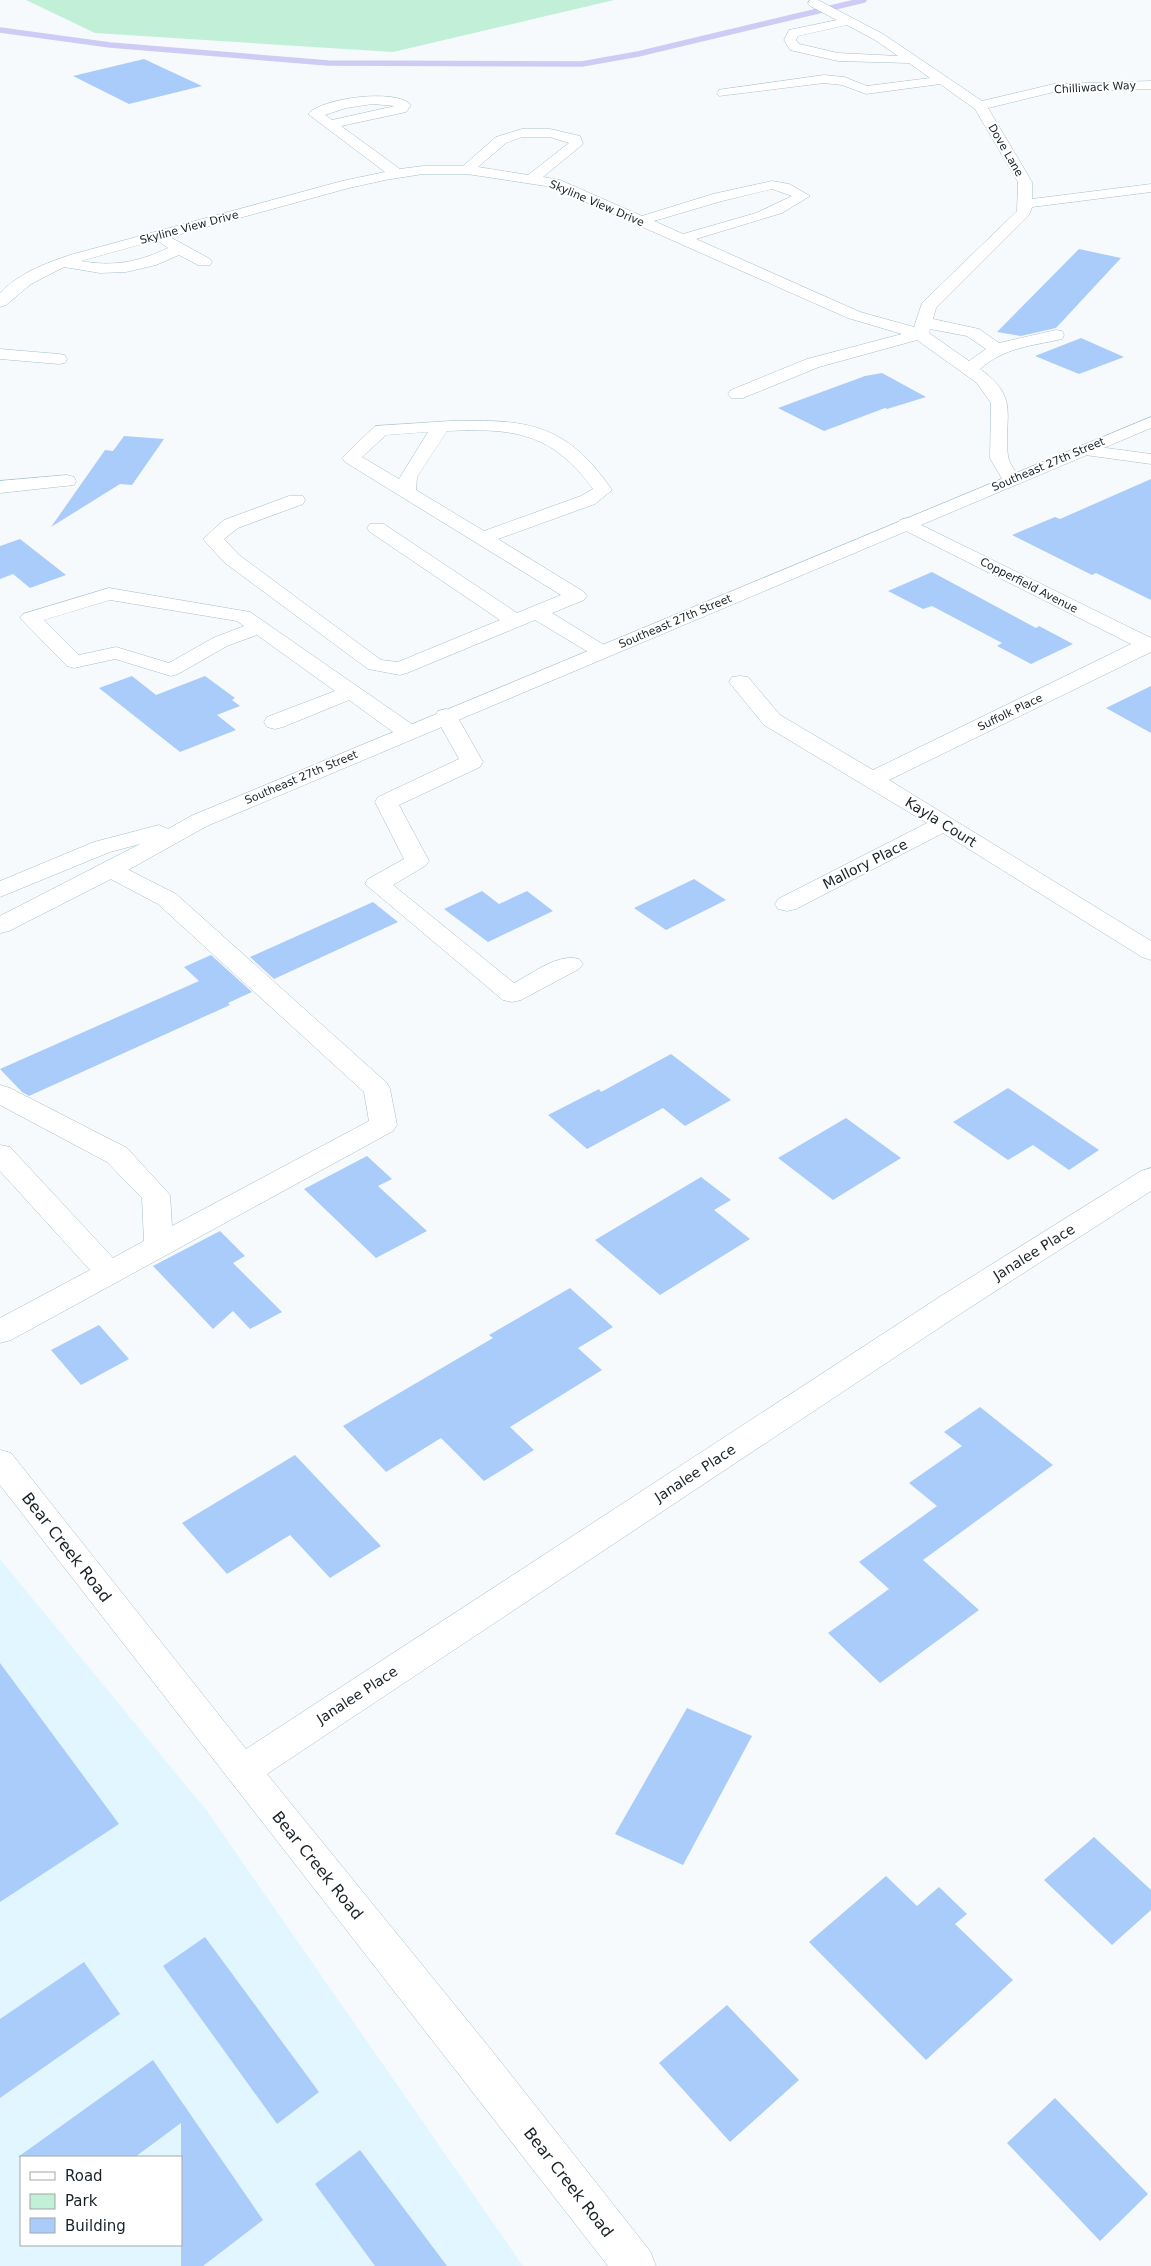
<svg xmlns="http://www.w3.org/2000/svg" width="1151" height="2266" font-family="'DejaVu Sans',sans-serif">
	<style>
		.built { fill: #e2f6ff; fill-rule: evenodd }
		.green { fill: #c1efd7 }
		.lines { fill: none; stroke-linecap: round; stroke-linejoin: round }
		.stream { stroke: #cecbf4; stroke-width: 5.5 }
		.building { fill: #aaccfb }
		.minor-casing { stroke: #a6bfc9; stroke-width: 1 }
		.major-casing { stroke: #a6bfc9; stroke-width: 1 }
		.minor { fill: #fff; fill-rule: evenodd }
		.major { fill: #fff; fill-rule: evenodd }
		.labels { text-anchor: middle; stroke-width: 4; stroke-linejoin: round; paint-order: stroke }
		.far-street-label { font-size: 11px; fill: #192226; stroke: #fff }
		.street-label { font-size: 14px; fill: #192226; stroke: #fff }
		.near-street-label { font-size: 16px; fill: #192226; stroke: #fff }
	</style>
	<rect width="100%" height="100%" fill="#f6fafd"/>
	<!-- built -->
	<path class="built" d="M0 1559 207 1811 523 2266H0ZM21 2157H181V2245H21Z"/>
	<!-- green -->
	<polygon class="green" points="26,0 614,0 393,52 95,33"/>
	<g class="lines">
		<!-- stream -->
		<polyline class="stream" points="0,30 110,45 328,63 582,64 638,54 864,0"/>
	</g>
	<!-- building -->
	<g class="building">
		<polygon points="144,59 202,86 129,104 73,76"/>
		<polygon points="1079,249 1121,258 1056,328 1021,336 997,332"/>
		<polygon points="1081,338 1124,357 1079,374 1035,356"/>
		<polygon points="882,373 926,397 887,409 885,408 824,431 778,408 865,376"/>
		<polygon points="124,436 164,439 132,485 120,484 51,527 105,450 113,451"/>
		<polygon points="1151,479 1151,600 1096,573 1092,575 1012,535 1055,517 1060,519"/>
		<polygon points="20,539 66,575 30,588 13,574 0,579 0,546"/>
		<polygon points="932,572 1036,628 1039,626 1073,644 1031,664 997,646 1002,643 932,606 923,609 888,591"/>
		<polygon points="132,676 156,695 205,676 235,698 232,700 240,706 217,715 236,730 180,752 99,688"/>
		<polygon points="1151,686 1151,733 1106,708"/>
		<polygon points="694,879 726,900 666,930 634,908"/>
		<polygon points="482,891 499,904 527,891 553,911 488,942 444,909"/>
		<polygon points="373,902 398,922 274,979 250,957"/>
		<polygon points="211,955 252,992 228,1003 230,1005 29,1096 22,1092 0,1069 199,981 184,967"/>
		<polygon points="671,1054 731,1100 685,1126 663,1108 587,1149 548,1115 599,1089 601,1092"/>
		<polygon points="1008,1088 1099,1150 1069,1170 1033,1145 1008,1160 953,1122"/>
		<polygon points="846,1118 901,1158 833,1200 778,1158"/>
		<polygon points="367,1156 392,1179 378,1186 427,1231 376,1258 304,1189"/>
		<polygon points="701,1177 731,1200 714,1210 750,1239 660,1295 595,1240"/>
		<polygon points="220,1231 245,1256 233,1263 282,1312 250,1329 233,1311 213,1329 153,1266"/>
		<polygon points="570,1288 613,1327 578,1348 602,1370 510,1427 534,1450 484,1481 441,1438 386,1472 343,1426 493,1338 489,1335"/>
		<polygon points="99,1325 129,1359 81,1385 51,1350"/>
		<polygon points="980,1407 1053,1465 923,1560 979,1610 880,1683 828,1633 889,1589 859,1562 937,1506 909,1483 962,1446 944,1432"/>
		<polygon points="295,1455 381,1546 330,1578 290,1535 227,1574 182,1523"/>
		<polygon points="0,1663 119,1824 0,1902"/>
		<polygon points="687,1708 752,1736 683,1865 615,1834"/>
		<polygon points="1094,1837 1151,1890 1151,1910 1112,1945 1044,1880"/>
		<polygon points="886,1876 917,1906 939,1887 967,1914 955,1924 1013,1980 926,2060 809,1942"/>
		<polygon points="205,1937 319,2092 277,2124 163,1966"/>
		<polygon points="84,1962 120,2014 0,2098 0,2019"/>
		<polygon points="727,2005 799,2080 730,2142 659,2063"/>
		<polygon points="153,2060 263,2220 203,2266 181,2266 181,2123 135,2157 18,2157"/>
		<polygon points="1055,2098 1148,2194 1100,2241 1007,2143"/>
		<polygon points="360,2150 447,2266 375,2266 315,2184"/>
	</g>
	<g class="lines">
		<defs>
			<g id="minor">
				<path d="M810 0H818L883 34 982 101 1054 84 1151 81V89L1054 92 988 108 1032 182V199L1151 184V192L1032 207 1029 215 936 308 933 319 979 329 999 343 1056 330 1062 331 1064 335 1062 339C1032 346 1005 347 980 369 1021 398 1003 417 1008 456 1009 464 1017 473 1021 480L1019 484H1005L990 458 991 403 977 383 917 340 819 367 743 398H731L728 394 731 390 807 359 902 334 848 318 552 187 467 174H423L385 180 349 188 170 237 210 259 212 262 210 265H198L179 255 156 265 126 272 100 273 64 267 31 284 6 305 0 307V293C19 273 44 264 70 255L342 181 385 172 308 114C321 98 397 88 411 105L406 112 341 126 400 169 423 166H463L496 137 522 129H550L580 136 583 144 543 177 560 180 642 216 713 194 772 181 789 184 810 196 782 213 696 239 860 312 914 327 922 303 1017 211 1018 182 975 109 940 84 866 94 842 85 824 83 719 96 717 93 719 90 724 89 824 75 844 77 867 86 930 78 909 63 838 61 790 50 784 40 789 30 837 20 810 6 808 3ZM847 25 875 40 898 56 838 53 799 44 796 40 798 36ZM373 104 395 106 332 120 325 115 346 108ZM522 137H550L569 143 528 175 478 167 506 143ZM772 189 792 196 756 213 683 234 654 221 722 201ZM157 240 168 248C139 262 113 267 81 261ZM930 329 967 336 986 349 969 361 929 333Z"/>
				<polygon points="0,349 59,354 65,355 67,359 65,363 59,364 0,359"/>
				<path d="M450 421C527 419 566 423 612 490L595 504 498 539 584 592 587 596 584 600 552 613 609 648 612 652 609 656 602 658 595 656 535 620 407 673 400 675 368 669 225 563 203 539 224 520 289 496H303L305 500 303 504 238 528 224 539 239 555 381 660 398 662 500 620 370 532 367 528 370 524H384L517 613 561 595 345 462 342 458 375 426ZM447 431C513 428 552 432 593 489L581 496 484 531 416 490 417 477ZM428 432 399 479 362 457 386 435Z"/>
				<polygon points="1084,445 1151,454 1151,464 1078,454 1075,450 1078,446"/>
				<polygon points="67,475 74,477 76,481 74,485 0,493 0,481"/>
				<polygon points="907,518 1151,638 1151,652 889,780 1151,941 1151,960 1142,957 943,833 796,909 787,911 778,909 775,904 778,899 927,823 764,725 729,682 732,677 740,676 748,677 780,715 873,770 1131,644 900,528 897,524 900,520"/>
				<path d="M109 588 250 612 416 727 419 732 416 737 408 739 400 737 349 700 283 727 275 729 267 727 264 722 267 717 335 691 257 635 227 646 178 674 171 676 115 659 74 668 67 666 20 618 23 614ZM110 600 237 621 244 626 213 638 169 663 116 647 79 655 44 620Z"/>
				<path d="M446 709 454 711 483 762 480 767 399 805 429 861 425 866 393 885 514 983C533 973 558 953 579 959L583 964 579 969 521 1000 512 1002 503 1000 365 884 368 879 404 859 375 802 378 797 459 759 435 716 438 711Z"/>
				<polygon points="111,863 119,865 176,894 387,1083 390,1089 397,1125 393,1131 11,1340 0,1343 0,1318 90,1270 0,1171 0,1145 10,1147 113,1258 144,1241 142,1198 107,1162 0,1105 0,1085 10,1088 127,1148 170,1195 172,1226 369,1121 364,1092 158,904 103,875 99,870 103,865"/>
				<polygon points="1151,1168 1151,1191 963,1312 267,1774 493,2052 650,2251 656,2266 608,2266 0,1485 0,1450 11,1453 246,1749 941,1296 1141,1171"/>
			</g>
			<polygon id="major" points="1151,417 1151,428 207,826 119,875 9,931 0,933 0,916 140,844 110,852 0,897 0,881 94,842 159,825 168,829 191,816"/>
		</defs>
		<!-- minor casing -->
		<use href="#minor" class="minor-casing"/>
		<!-- major casing -->
		<use href="#major" class="major-casing"/>
		<!-- minor -->
		<use href="#minor" class="minor"/>
		<!-- major -->
		<use href="#major" class="major"/>
	</g>
	<g class="labels">
		<!-- far-street labels -->
		<g class="far-street-label">
			<text transform="translate(1095 87) rotate(-3)" y="4">Chilliwack Way</text>
			<text transform="translate(1006 150) rotate(60)" y="4">Dove Lane</text>
			<text transform="translate(597 203) rotate(23)" y="4">Skyline View Drive</text>
			<text transform="translate(189 227) rotate(-15)" y="4">Skyline View Drive</text>
			<text transform="translate(1048 464) rotate(-23)" y="4">Southeast 27th Street</text>
			<text transform="translate(1029 585) rotate(27)" y="4">Copperfield Avenue</text>
			<text transform="translate(675 621) rotate(-23)" y="4">Southeast 27th Street</text>
			<text transform="translate(1010 712) rotate(-26)" y="4">Suffolk Place</text>
			<text transform="translate(301 777) rotate(-23)" y="4">Southeast 27th Street</text>
		</g>
		<!-- street labels -->
		<g class="street-label">
			<text transform="translate(941 822) rotate(32)" y="5">Kayla Court</text>
			<text transform="translate(865 864) rotate(-27)" y="5">Mallory Place</text>
			<text transform="translate(1034 1252) rotate(-32)" y="5">Janalee Place</text>
			<text transform="translate(695 1473) rotate(-33)" y="5">Janalee Place</text>
			<text transform="translate(357 1695) rotate(-33)" y="5">Janalee Place</text>
		</g>
		<!-- near-street labels -->
		<g class="near-street-label">
			<text transform="translate(67 1547) rotate(52)" y="6">Bear Creek Road</text>
			<text transform="translate(318 1865) rotate(51)" y="6">Bear Creek Road</text>
			<text transform="translate(569 2182) rotate(52)" y="6">Bear Creek Road</text>
		</g>
	</g>
	<!-- legend -->
	<rect x="20" y="2156" width="162" height="90" fill="#ffffff" stroke="#a3a7a8"/>
	<rect x="30" y="2172" width="25" height="8" fill="#ffffff" stroke="#a3a7a8"/>
	<text x="65" y="2181" font-size="15" fill="#192226">Road</text>
	<rect x="30" y="2194" width="25" height="15" fill="#c1efd7" stroke="#a3a7a8"/>
	<text x="65" y="2206" font-size="15" fill="#192226">Park</text>
	<rect x="30" y="2218" width="25" height="15" fill="#aaccfb" stroke="#a3a7a8"/>
	<text x="65" y="2231" font-size="15" fill="#192226">Building</text>
</svg>
